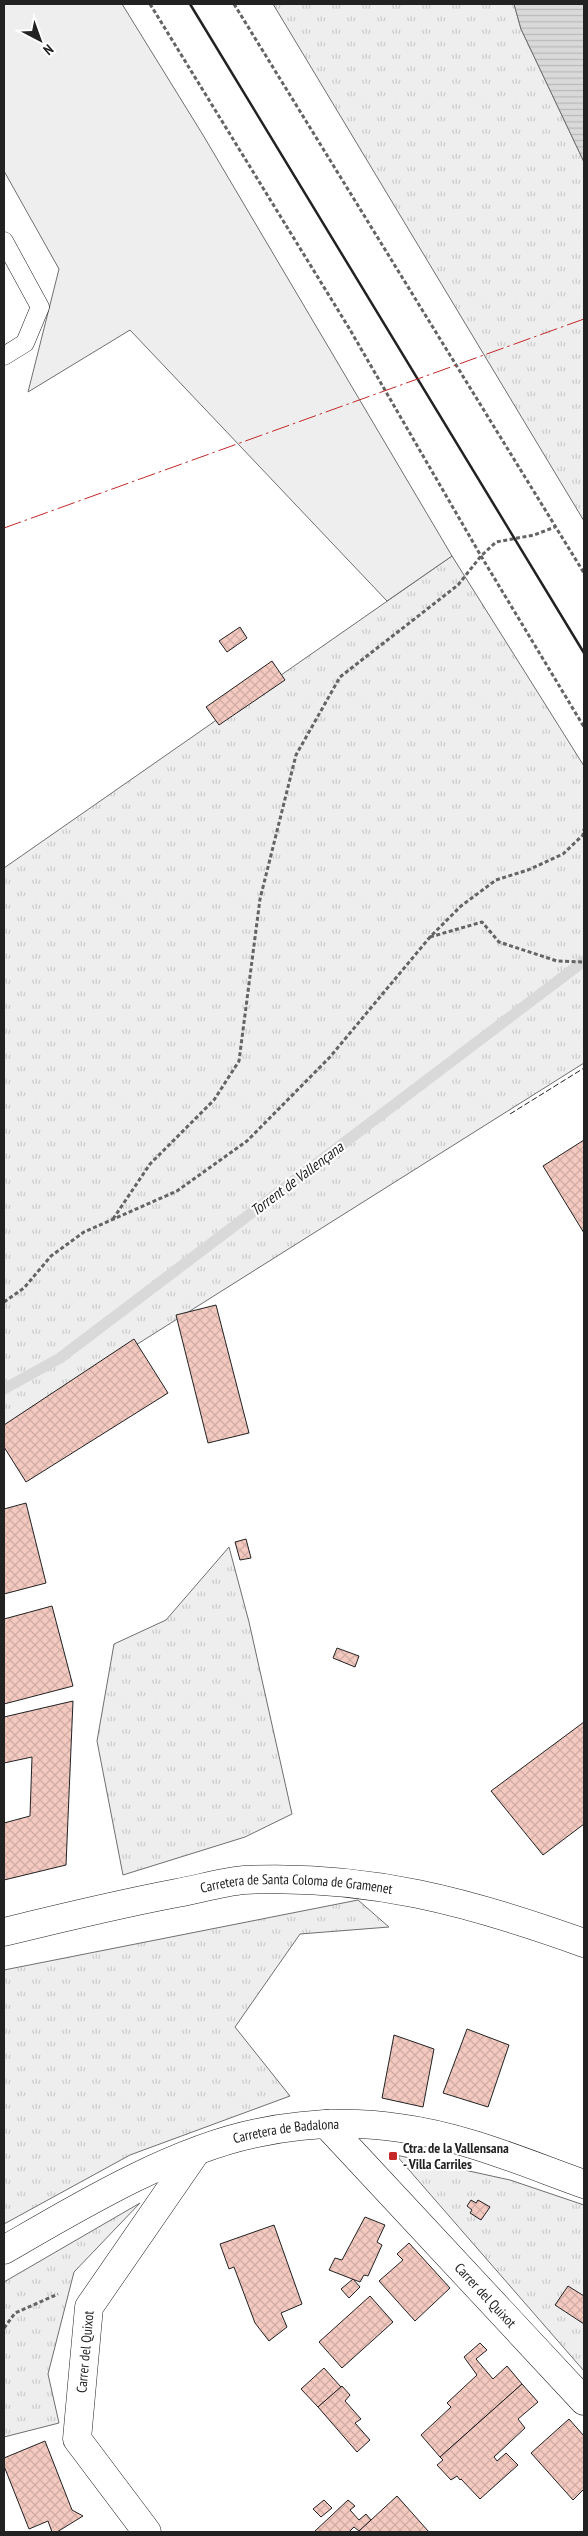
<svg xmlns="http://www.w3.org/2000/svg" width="588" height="2536" font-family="'PT Sans Narrow',sans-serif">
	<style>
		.grass { fill: url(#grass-tufts); stroke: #6f6f6f }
		.park { fill: #eee; stroke: #6f6f6f }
		.water { fill: url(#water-rules); stroke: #6f6f6f }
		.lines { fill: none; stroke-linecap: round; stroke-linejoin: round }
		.stream { stroke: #d9d9d9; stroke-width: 11 }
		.building { fill: url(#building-cross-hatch); stroke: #222 }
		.service-casing { stroke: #222; stroke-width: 19 }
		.minor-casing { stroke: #222; stroke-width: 29 }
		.tertiary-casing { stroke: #222; stroke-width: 29 }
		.path { stroke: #646464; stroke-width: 3; stroke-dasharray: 4 2.5; stroke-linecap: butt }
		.service { stroke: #fff; stroke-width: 18 }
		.minor { stroke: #fff; stroke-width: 28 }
		.tertiary { stroke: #fff; stroke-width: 28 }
		.fence { stroke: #222; stroke-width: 1; stroke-dasharray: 6 2.5; stroke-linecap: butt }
		.wall { stroke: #222; stroke-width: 2.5 }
		.power { stroke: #c62828; stroke-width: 1; stroke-dasharray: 18 4 2.5 4; stroke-linecap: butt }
		.poi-dot { fill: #c62828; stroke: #fff; stroke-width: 2 }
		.labels { text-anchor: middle; stroke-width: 4; stroke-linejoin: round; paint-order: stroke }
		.street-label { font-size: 14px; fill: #222; stroke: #fff }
		.poi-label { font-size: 14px; font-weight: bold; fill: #222; stroke: #fff; text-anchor: start }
		.water-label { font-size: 15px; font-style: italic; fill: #222; stroke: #fff }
	</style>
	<defs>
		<pattern id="grass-tufts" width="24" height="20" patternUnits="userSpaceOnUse" patternTransform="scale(1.25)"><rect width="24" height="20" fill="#eee"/><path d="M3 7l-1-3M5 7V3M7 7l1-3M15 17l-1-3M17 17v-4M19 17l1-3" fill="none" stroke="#ccc"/></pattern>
		<pattern id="water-rules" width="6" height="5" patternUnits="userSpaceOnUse" patternTransform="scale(1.25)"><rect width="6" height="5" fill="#d9d9d9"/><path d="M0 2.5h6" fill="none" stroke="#bababa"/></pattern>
		<pattern id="building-cross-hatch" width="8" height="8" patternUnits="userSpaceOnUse" patternTransform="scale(1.25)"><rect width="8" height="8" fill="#f3c9c0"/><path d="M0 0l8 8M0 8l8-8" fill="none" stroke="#d0aca5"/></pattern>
	</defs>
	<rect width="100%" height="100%" fill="#fff"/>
	<!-- grass -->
	<g class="grass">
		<polygon points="273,4 514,4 521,29 584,162 584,521"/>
		<polygon points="452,556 584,766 584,1063 4,1428 4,868"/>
		<polygon points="229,1547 249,1622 292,1814 245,1837 123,1875 97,1741 114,1644 166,1620"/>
		<polygon points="358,1900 389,1927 300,1934 235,2027 290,2096 130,2155 4,2224 4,1970"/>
		<polygon points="396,2155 510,2180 584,2205 584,2371"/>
		<polygon points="140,2203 74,2272 48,2374 59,2423 4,2437 4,2282"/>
	</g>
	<!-- park -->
	<polygon class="park" points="4,4 122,4 203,135 452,556 387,601 130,330 28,392 59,269 4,171"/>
	<!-- water -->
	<polygon class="water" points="514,4 584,4 584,162 521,29"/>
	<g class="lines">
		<!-- stream -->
		<polyline class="stream" points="4,1389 60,1358 584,961"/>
	</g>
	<!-- building -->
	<g class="building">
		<polygon points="240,627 247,638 227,652 219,641"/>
		<polygon points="272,661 285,680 219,725 206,707"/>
		<polygon points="584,1140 584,1233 543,1166"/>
		<polygon points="216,1305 249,1433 208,1443 176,1315"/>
		<polygon points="134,1339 168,1393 26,1482 4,1447 4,1425"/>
		<polygon points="26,1503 46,1583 4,1594 4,1509"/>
		<polygon points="246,1539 251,1558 240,1560 235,1542"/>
		<polygon points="52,1606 73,1686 4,1704 4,1619"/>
		<polygon points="337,1648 359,1656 355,1667 333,1658"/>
		<polygon points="73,1701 66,1865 4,1880 4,1823 30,1816 32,1757 4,1763 4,1717"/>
		<polygon points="584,1722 584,1824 543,1855 491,1791"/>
		<polygon points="467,2029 509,2045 488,2107 443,2093"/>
		<polygon points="394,2035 434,2049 423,2107 382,2098"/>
		<polygon points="471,2200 476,2203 478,2200 490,2207 481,2220 470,2213 472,2210 467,2206"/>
		<polygon points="365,2217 385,2225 377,2242 382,2245 368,2276 364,2275 360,2282 329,2270 335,2258 342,2260"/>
		<polygon points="274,2225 302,2304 281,2313 287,2327 269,2341 255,2323 234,2267 229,2269 220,2244"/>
		<polygon points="409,2243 450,2288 415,2321 379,2281 403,2260 397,2254"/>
		<polygon points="353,2279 360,2287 349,2298 341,2289"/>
		<polygon points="568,2286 584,2296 584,2324 555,2305"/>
		<polygon points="370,2296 393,2322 342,2368 319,2342"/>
		<polygon points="480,2343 487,2350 476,2359 493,2379 507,2366 522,2384 440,2457 421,2435 451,2407 447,2403 477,2375 464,2357"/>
		<polygon points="324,2368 341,2387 318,2407 301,2389"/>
		<polygon points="522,2384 538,2402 518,2419 525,2428 494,2457 497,2461 506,2453 518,2465 480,2499 461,2479 460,2480 457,2476 451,2480 437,2465 443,2460 440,2457"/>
		<polygon points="342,2386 350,2395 345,2401 361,2419 355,2423 370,2440 357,2452 318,2407"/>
		<polygon points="569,2419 584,2436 584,2489 573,2500 531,2453"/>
		<polygon points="45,2441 72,2510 83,2516 57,2532 52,2532 48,2521 29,2529 4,2466 4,2458"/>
		<polygon points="397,2496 429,2532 357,2532 371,2520"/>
		<polygon points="324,2500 332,2508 321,2517 313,2509"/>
		<polygon points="348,2500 355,2506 350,2510 359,2520 366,2514 371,2520 359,2531 354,2527 349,2532 314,2532"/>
	</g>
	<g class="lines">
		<defs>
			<polyline id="service" points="4,241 40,307 25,343 4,356"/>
			<g id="minor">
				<path id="s1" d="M326 2124 584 2401"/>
				<path id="s2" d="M147 2532 77 2439 89 2307 196 2152"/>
			</g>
			<g id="tertiary">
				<path id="s3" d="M4 1932C61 1918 119 1904 177 1893 199 1889 222 1882 244 1880 367 1874 470 1902 584 1943"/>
				<path id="s4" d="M4 2250C78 2207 173 2150 257 2133 304 2123 353 2121 400 2128 463 2136 525 2163 584 2184"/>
			</g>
		</defs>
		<!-- service casing -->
		<use href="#service" class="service-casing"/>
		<!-- minor casing -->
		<use href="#minor" class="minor-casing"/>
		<!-- tertiary casing -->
		<use href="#tertiary" class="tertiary-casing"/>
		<!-- path -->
		<g class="path">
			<polyline points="150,4 349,328 481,556 584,727"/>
			<polyline points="234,4 584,573"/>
			<polyline points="430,937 482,922 499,942 557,961 584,962"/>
			<polyline points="113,1219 150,1164 214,1100 239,1061 260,899 296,755 340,677 458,585 481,556 496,542 534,535 555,527"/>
			<polyline points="4,1302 24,1288 51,1256 84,1232 177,1191 247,1141 330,1057 430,937 461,906 496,880 528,870 563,854 583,835 584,829"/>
			<polyline points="4,2328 15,2313 58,2294"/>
		</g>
		<!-- service -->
		<use href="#service" class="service"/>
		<!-- minor -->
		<use href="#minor" class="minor"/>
		<!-- tertiary -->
		<use href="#tertiary" class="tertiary"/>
		<!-- fence -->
		<polyline class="fence" points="510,1114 584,1068"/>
		<!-- wall -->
		<polyline class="wall" points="190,4 584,653"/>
		<!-- power -->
		<polyline class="power" points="4,528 584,319"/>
	</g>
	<!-- markers -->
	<rect class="poi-dot" x="388" y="2151" width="10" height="10" rx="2.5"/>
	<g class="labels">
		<!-- street labels -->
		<g class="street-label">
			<text dy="5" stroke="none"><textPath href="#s3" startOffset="298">Carretera de Santa Coloma de Gramenet</textPath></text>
			<text dy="5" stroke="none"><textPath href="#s4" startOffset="309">Carretera de Badalona</textPath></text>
			<text dy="5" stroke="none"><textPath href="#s1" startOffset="234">Carrer del Quixot</textPath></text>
			<text dy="5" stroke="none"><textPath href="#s2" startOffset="204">Carrer del Quixot</textPath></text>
		</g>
		<!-- poi labels -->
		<g class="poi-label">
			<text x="403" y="2153">Ctra. de la Vallensana<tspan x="403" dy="16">- Villa Carriles</tspan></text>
		</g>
		<!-- water labels -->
		<g class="water-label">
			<text transform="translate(297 1179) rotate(-37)" y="5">Torrent de Vallençana</text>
		</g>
	</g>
	<!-- border -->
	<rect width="588" height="2536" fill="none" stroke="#222222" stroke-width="10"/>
	<!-- north arrow -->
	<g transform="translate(40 40) rotate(139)" stroke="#ffffff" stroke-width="4" paint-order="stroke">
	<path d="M0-4L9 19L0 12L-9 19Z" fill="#222222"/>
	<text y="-8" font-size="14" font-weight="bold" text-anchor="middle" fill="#222222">N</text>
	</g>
</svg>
